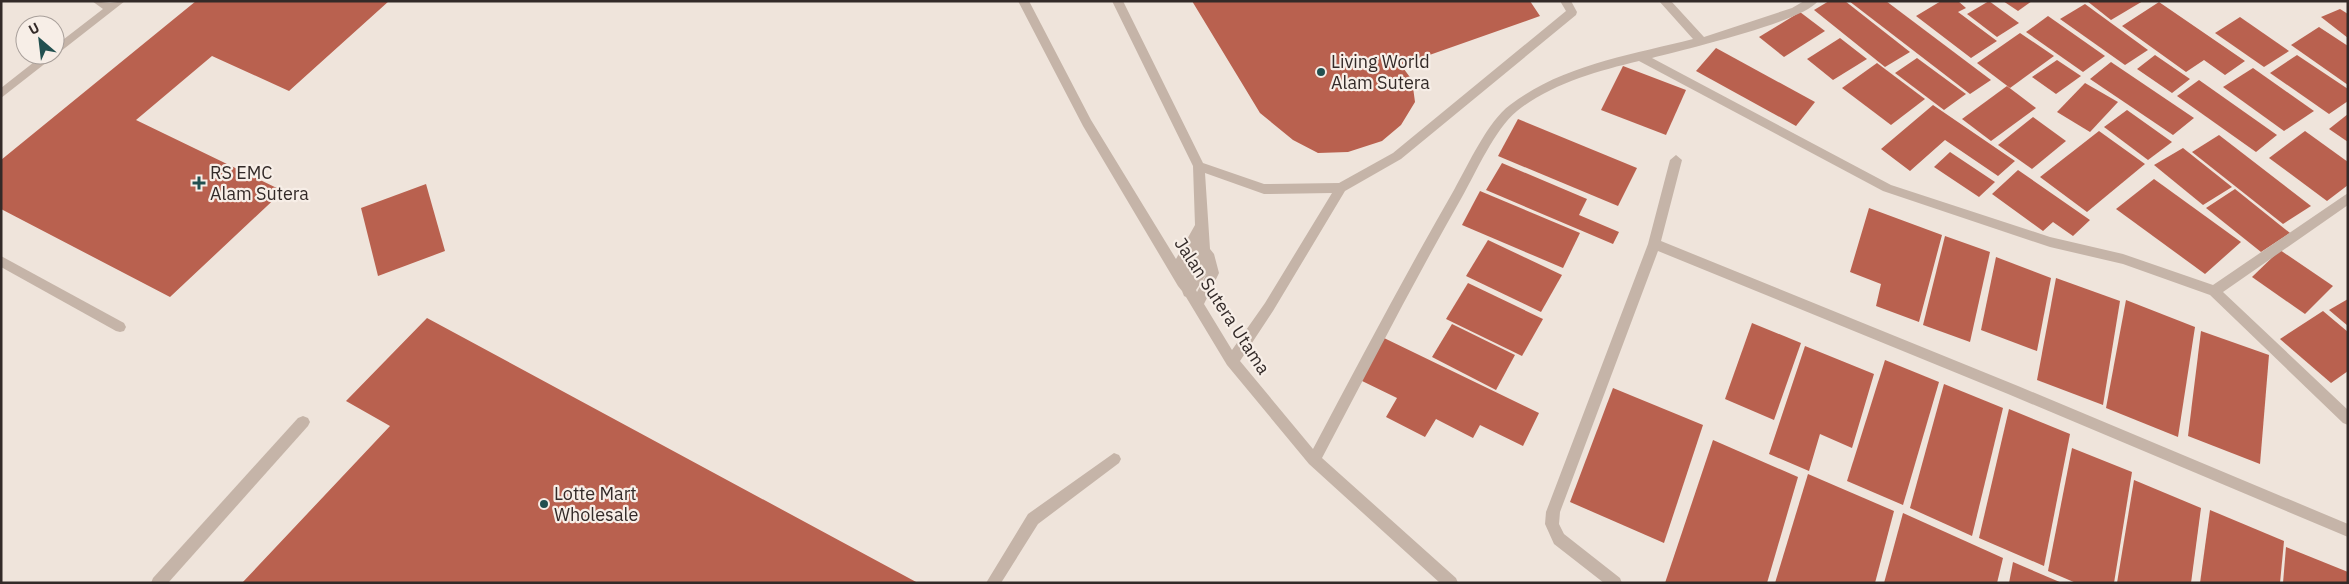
<svg xmlns="http://www.w3.org/2000/svg" width="2349" height="584" font-family="'IBM Plex Sans',sans-serif">
	<style>
		.building { fill: #b9614f }
		.lines { fill: none; stroke-linecap: round; stroke-linejoin: round }
		.minor { fill: #c5b4a8; fill-rule: evenodd }
		.poi-dot { fill: #225050; stroke: #f7eee7; stroke-width: 2 }
		.labels { text-anchor: middle; stroke-width: 4.5; stroke-linejoin: round; paint-order: stroke }
		.poi-label { font-size: 18px; fill: #332a28; stroke: #f7eee7; text-anchor: start }
		.street-label { font-size: 18px; fill: #332a28; stroke: #f7eee7 }
	</style>
	<rect width="100%" height="100%" fill="#efe4db"/>
	<!-- building -->
	<g class="building">
		<polygon points="196,1 389,1 289,91 212,56 136,120 283,191 170,297 1,209 1,160"/>
		<polygon points="1192,1 1530,1 1540,16 1401,65 1412,80 1415,102 1401,125 1382,141 1348,152 1318,153 1293,140 1260,113"/>
		<polygon points="1829,1 1845,1 1910,52 1885,67 1814,10"/>
		<polygon points="1849,1 1886,1 1991,80 1970,94"/>
		<polygon points="1941,1 1958,1 1966,8 1958,12 1997,41 1971,58 1916,16"/>
		<polygon points="1989,1 2019,23 1997,37 1967,14"/>
		<polygon points="2003,1 2032,1 2018,11"/>
		<polygon points="2087,1 2143,1 2111,20"/>
		<polygon points="2159,2 2245,61 2225,75 2204,60 2186,72 2122,26"/>
		<polygon points="2085,4 2148,50 2125,65 2060,19"/>
		<polygon points="2340,9 2348,14 2348,38 2321,17"/>
		<polygon points="1800,12 1825,31 1784,57 1759,37"/>
		<polygon points="2048,16 2105,56 2083,72 2026,32"/>
		<polygon points="2240,17 2289,51 2264,67 2215,33"/>
		<polygon points="2319,27 2348,46 2348,85 2291,45"/>
		<polygon points="2020,33 2054,56 2010,88 1977,63"/>
		<polygon points="1840,38 1867,59 1833,80 1807,59"/>
		<polygon points="1716,48 1815,102 1796,126 1696,71"/>
		<polygon points="2155,55 2190,79 2172,93 2137,69"/>
		<polygon points="2297,55 2348,89 2348,101 2329,114 2270,73"/>
		<polygon points="1917,58 1966,94 1944,110 1895,73"/>
		<polygon points="2057,60 2081,76 2056,94 2032,77"/>
		<polygon points="2111,62 2194,118 2173,135 2090,79"/>
		<polygon points="1877,63 1925,99 1891,125 1842,88"/>
		<polygon points="1623,66 1686,90 1666,135 1601,110"/>
		<polygon points="2253,68 2314,111 2284,131 2223,87"/>
		<polygon points="2199,80 2277,135 2256,152 2177,96"/>
		<polygon points="2085,83 2118,102 2090,132 2057,112"/>
		<polygon points="2007,86 2036,108 1991,141 1962,119"/>
		<polygon points="1933,105 2015,161 1998,176 1945,140 1910,171 1881,149"/>
		<polygon points="2127,110 2172,142 2148,160 2104,127"/>
		<polygon points="2348,114 2348,142 2329,129"/>
		<polygon points="2033,117 2066,141 2032,169 1998,145"/>
		<polygon points="1518,119 1637,168 1618,206 1498,156"/>
		<polygon points="2099,131 2145,164 2087,212 2040,177"/>
		<polygon points="2305,131 2348,162 2348,185 2327,201 2269,158"/>
		<polygon points="2219,135 2311,206 2283,224 2192,152"/>
		<polygon points="2183,148 2232,187 2203,205 2154,165"/>
		<polygon points="1950,152 1995,182 1979,197 1934,167"/>
		<polygon points="1502,163 1587,199 1579,215 1619,232 1613,244 1486,190"/>
		<polygon points="2018,170 2090,220 2073,236 2053,222 2043,231 1992,194"/>
		<polygon points="2154,179 2241,242 2205,274 2116,209"/>
		<polygon points="426,184 445,251 378,276 361,208"/>
		<polygon points="2235,189 2290,233 2261,252 2206,208"/>
		<polygon points="1480,191 1580,233 1563,268 1462,225"/>
		<polygon points="1869,208 1942,235 1919,322 1876,306 1881,284 1850,272"/>
		<polygon points="1945,236 1990,252 1970,342 1923,325"/>
		<polygon points="1488,240 1562,275 1541,312 1466,276"/>
		<polygon points="2280,250 2333,286 2305,314 2252,277"/>
		<polygon points="1996,257 2051,278 2037,351 1981,330"/>
		<polygon points="2056,278 2120,301 2103,405 2037,380"/>
		<polygon points="1468,283 1543,319 1522,356 1446,319"/>
		<polygon points="2348,299 2348,326 2329,310"/>
		<polygon points="2126,300 2195,327 2178,437 2106,408"/>
		<polygon points="2323,311 2348,332 2348,371 2331,383 2280,339"/>
		<polygon points="427,318 918,583 242,583 390,426 346,401"/>
		<polygon points="1752,323 1801,343 1774,420 1725,399"/>
		<polygon points="1452,324 1515,355 1496,390 1432,357"/>
		<polygon points="2201,331 2269,355 2260,464 2188,436"/>
		<polygon points="1384,338 1539,413 1523,446 1480,425 1473,438 1436,419 1425,437 1386,417 1397,398 1360,380"/>
		<polygon points="1805,346 1874,374 1852,448 1820,434 1809,471 1769,454"/>
		<polygon points="1885,360 1939,382 1903,505 1847,481"/>
		<polygon points="1944,384 2003,408 1972,536 1910,508"/>
		<polygon points="1613,388 1703,425 1664,543 1570,502"/>
		<polygon points="2009,409 2070,434 2044,566 1979,538"/>
		<polygon points="1713,440 1798,477 1767,583 1665,583"/>
		<polygon points="2072,448 2132,472 2114,583 2076,583 2048,571"/>
		<polygon points="1808,474 1894,511 1875,583 1775,583"/>
		<polygon points="2134,480 2201,508 2191,583 2117,583"/>
		<polygon points="2210,510 2284,541 2280,583 2200,583"/>
		<polygon points="1903,513 2003,558 1997,583 1884,583"/>
		<polygon points="2286,547 2348,572 2348,583 2283,583"/>
		<polygon points="2013,562 2062,583 2009,583"/>
	</g>
	<g class="lines">
		<!-- minor -->
		<g class="minor">
			<polygon points="92,1 110,3 125,1 1,98 1,88 43,55 55,55 55,46 103,9"/>
			<path d="M1018 1H1029L1091 120 1176 259 1195 225 1193 166 1112 1H1123L1203 163 1264 184 1339 183 1393 153 1566 11 1560 1H1571L1577 12 1576 15 1401 159 1345 191 1273 311 1240 361 1313 449C1359 362 1405 275 1454 190 1468 165 1488 121 1510 105 1562 65 1631 55 1693 39L1659 1H1671L1704 37 1792 8 1804 1H1818C1803 22 1682 50 1652 58L1891 185 2050 237 2123 254 2213 285 2348 193V205L2223 292 2348 410V425L2343 423 2210 295 2123 264 2050 247 1883 191 1639 61C1597 71 1551 84 1517 111 1494 130 1477 171 1462 197 1413 283 1368 371 1322 458L1456 578 1458 583H1440L1309 464 1227 365 1186 297 1184 296 1182 291 1178 286 1083 126ZM1205 173 1264 194 1332 193 1265 303 1232 350 1204 304 1219 273 1214 254 1210 249ZM1207 273 1197 292 1196 290Z"/>
			<polygon points="1676,155 1682,160 1661,241 2018,386 2348,524 2348,537 2008,394 1658,251 1560,512 1559,524 1564,534 1620,578 1622,583 1604,583 1554,544 1545,524 1546,512 1648,244 1670,160"/>
			<polygon points="1,256 124,323 126,327 124,331 120,332 116,331 1,267"/>
			<polygon points="303,416 308,418 310,422 308,426 168,583 151,583 153,578 298,418"/>
			<polygon points="1114,453 1119,455 1121,459 1119,463 1038,524 1001,583 986,583 1028,514"/>
		</g>
	</g>
	<!-- markers -->
	<g class="poi-dot">
		<circle cx="1321" cy="72" r="5"/>
		<path d="M196.5 175.5h5v5h5v5h-5v5h-5v-5h-5v-5h5z"/>
		<circle cx="544" cy="504" r="5"/>
	</g>
	<g class="labels">
		<!-- poi labels -->
		<g class="poi-label">
			<text x="1331" y="68">Living World<tspan x="1331" dy="21">Alam Sutera</tspan></text>
			<text x="210" y="179">RS EMC<tspan x="210" dy="21">Alam Sutera</tspan></text>
			<text x="554" y="500">Lotte Mart<tspan x="554" dy="21">Wholesale</tspan></text>
		</g>
		<!-- street labels -->
		<g class="street-label">
			<text transform="translate(1222 306) rotate(57)" y="6">Jalan Sutera Utama</text>
		</g>
	</g>
	<!-- border -->
	<rect width="2349" height="584" fill="none" stroke="#332a28" stroke-width="5"/>
	<!-- north arrow -->
	<g transform="translate(40 40) rotate(332)"><circle r="24" fill="#f7eee7" stroke="#a9a09b"/>
	<path d="M0-4L9 19L0 12L-9 19Z" fill="#225050"/>
	<text y="-8" font-size="14" font-weight="bold" text-anchor="middle" fill="#332a28">U</text>
	</g>
</svg>
